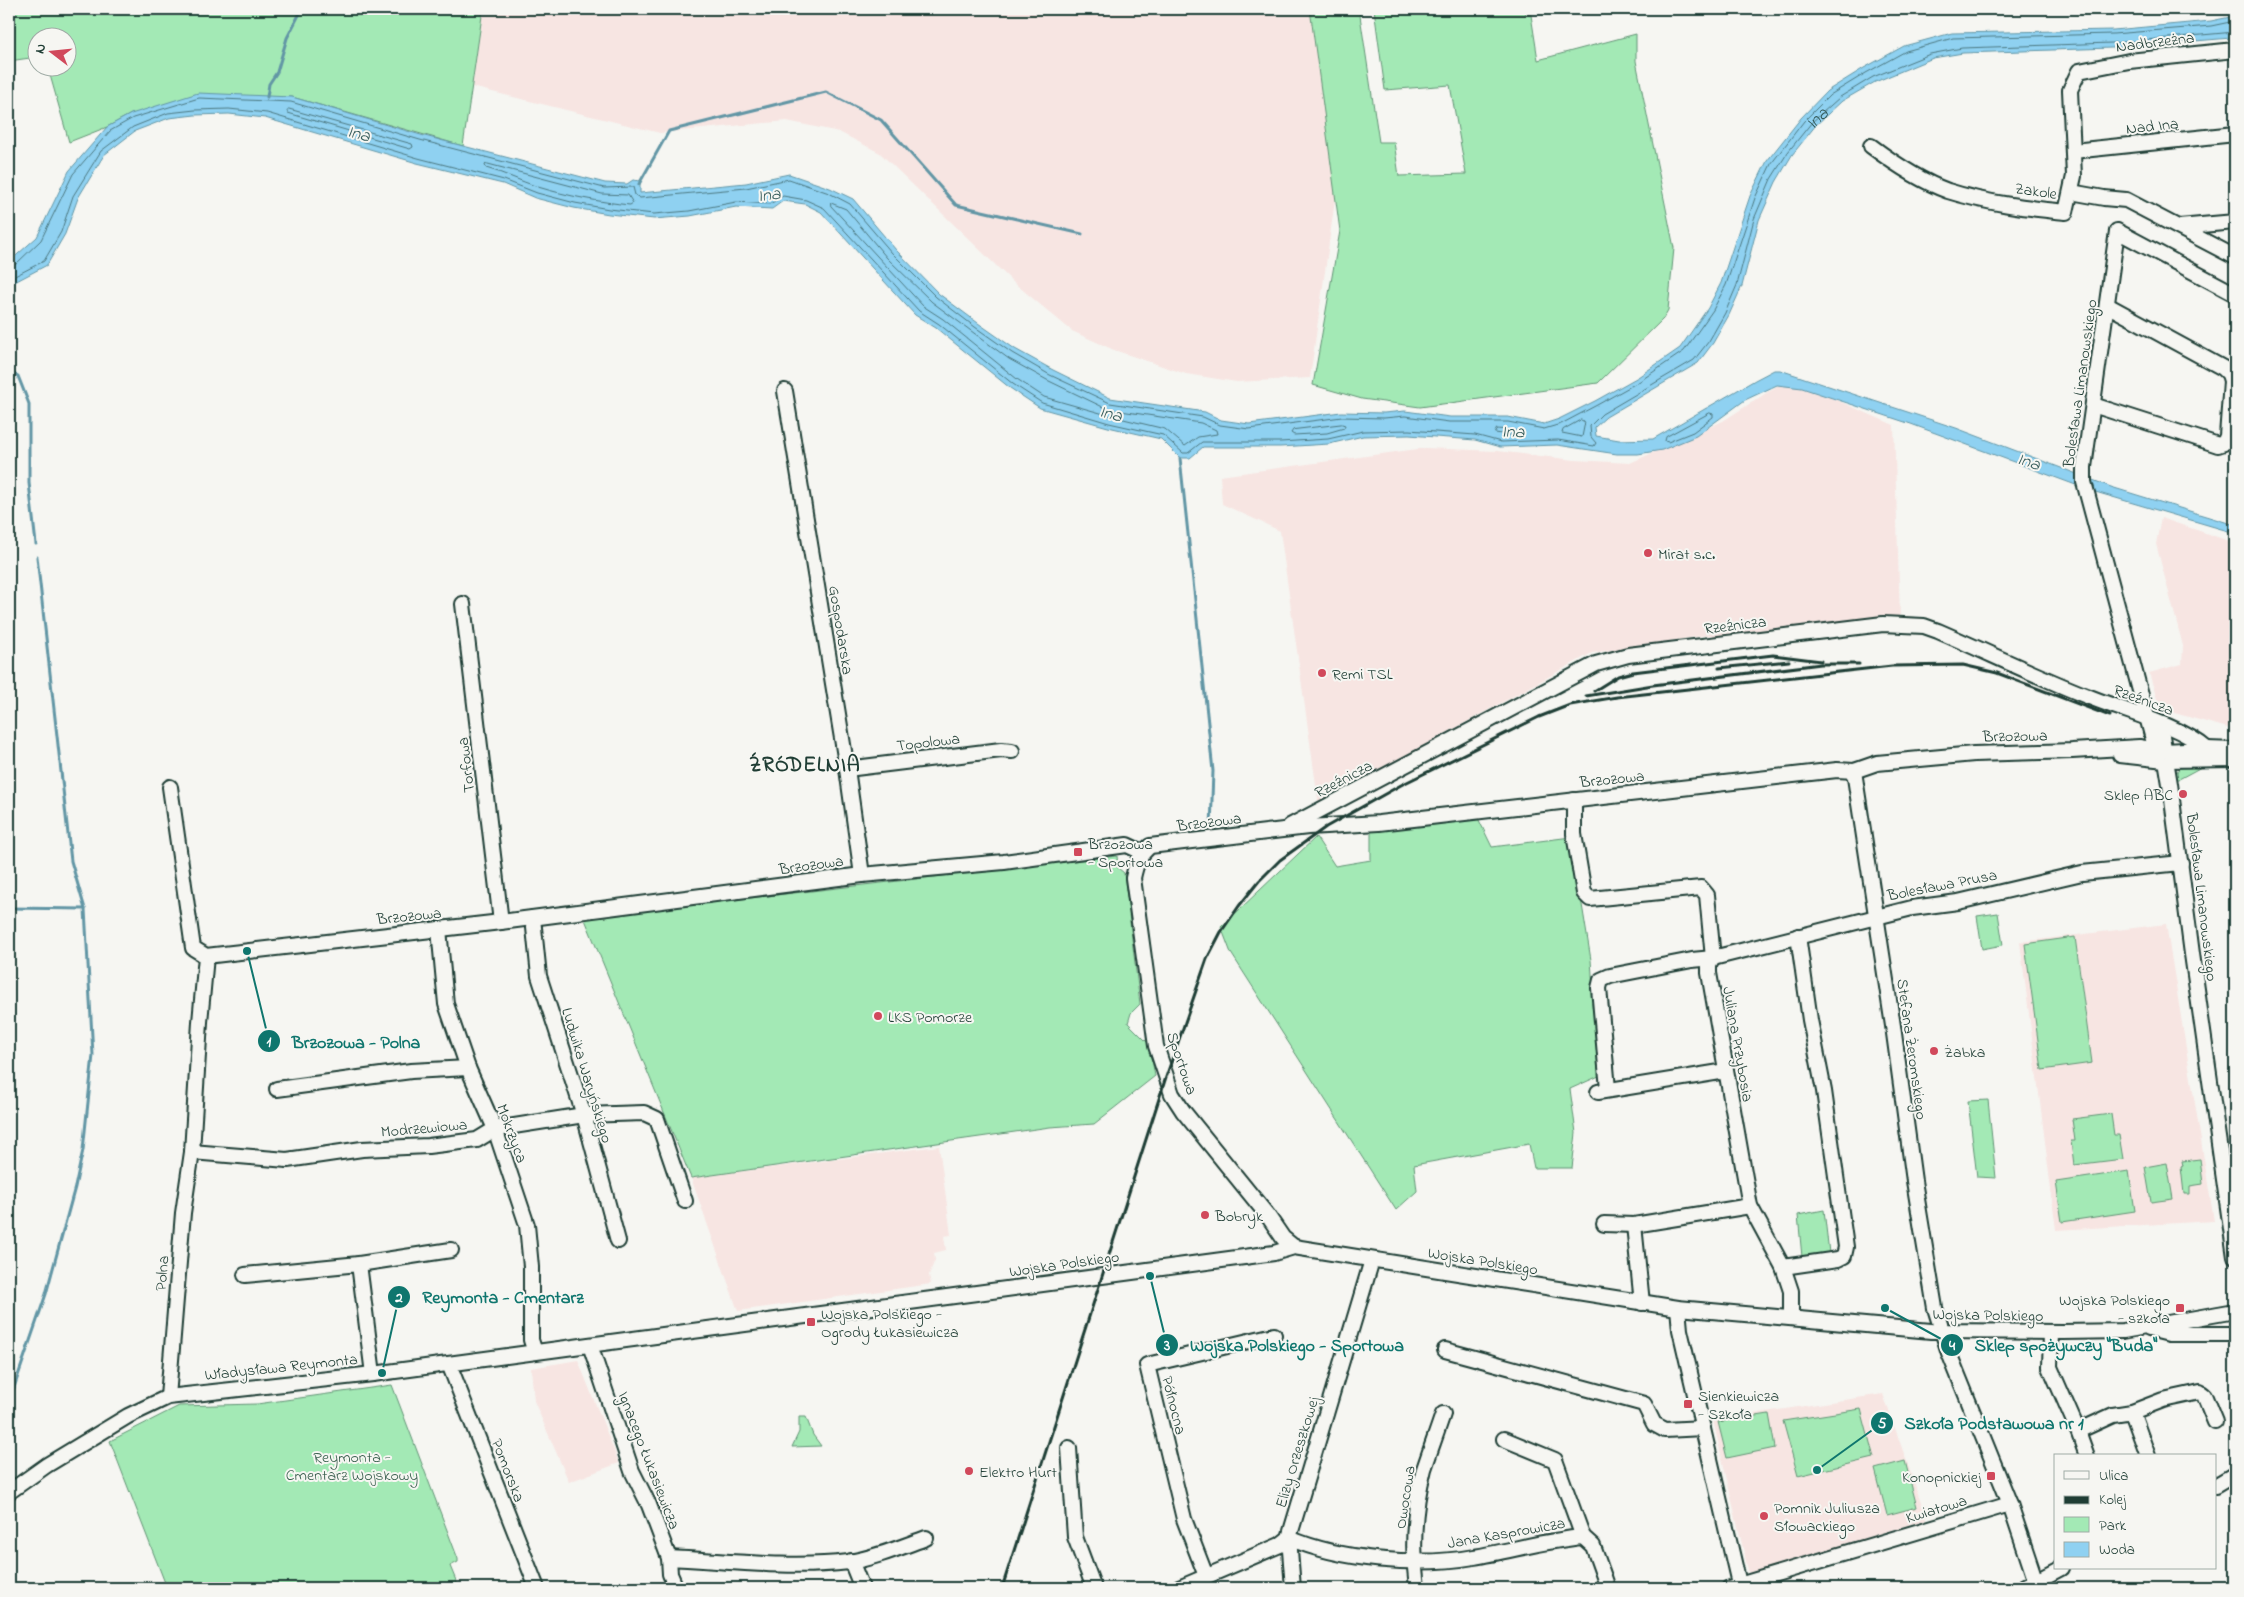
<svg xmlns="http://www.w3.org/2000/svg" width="2244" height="1597" font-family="'Indie Flower',sans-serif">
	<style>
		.built { fill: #f7e5e2 }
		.green { fill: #a3e9b5; stroke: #619374 }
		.water { fill: #8fd1f1; stroke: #6296a5 }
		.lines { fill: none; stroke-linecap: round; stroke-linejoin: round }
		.shore { stroke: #4c7880; stroke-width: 1 }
		.stream { stroke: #6296a5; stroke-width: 3 }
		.minor-casing { stroke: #1f3d34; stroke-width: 18 }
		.minor { stroke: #f6f6f2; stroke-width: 14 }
		.rail { stroke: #1f3d34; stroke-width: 3 }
		.poi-dot { fill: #d1495b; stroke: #f6f6f2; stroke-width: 2 }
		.labels { text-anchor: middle; stroke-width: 4; stroke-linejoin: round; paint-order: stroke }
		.street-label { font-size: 16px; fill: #1f3d34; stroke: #f6f6f2 }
		.poi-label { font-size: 16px; fill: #1f3d34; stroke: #f6f6f2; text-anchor: start }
		.park-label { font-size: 16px; fill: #395f4e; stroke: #f6f6f2 }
		.water-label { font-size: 18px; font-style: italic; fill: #355b5a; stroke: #f6f6f2 }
		.district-label { font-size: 21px; font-weight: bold; letter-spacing: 1px; fill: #1f3d34; stroke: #f6f6f2 }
		.leader { fill: none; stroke: #0f766e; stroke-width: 2 }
		.callout-dot { fill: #0f766e; stroke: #f6f6f2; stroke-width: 2 }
		.mark-label { font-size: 15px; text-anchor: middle; font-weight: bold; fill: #fff }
		.callout-label { font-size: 18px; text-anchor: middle; font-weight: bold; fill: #0f766e; stroke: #f6f6f2; stroke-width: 4; stroke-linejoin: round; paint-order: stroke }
	</style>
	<rect width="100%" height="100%" fill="#f6f6f2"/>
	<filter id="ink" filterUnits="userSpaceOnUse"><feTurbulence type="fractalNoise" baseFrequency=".02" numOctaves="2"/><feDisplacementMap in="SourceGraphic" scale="10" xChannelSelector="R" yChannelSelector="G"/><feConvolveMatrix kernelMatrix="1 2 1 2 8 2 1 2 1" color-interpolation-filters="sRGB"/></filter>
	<g filter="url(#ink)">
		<!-- built -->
		<g class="built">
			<polygon points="483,9 1310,9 1336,193 1310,378 1237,382 1186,374 1114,350 1072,331 1013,282 880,153 839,132 787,121 660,133 472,87"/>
			<polygon points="1788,379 1894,425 1900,617 1728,638 1708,635 1592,653 1388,765 1319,806 1280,531 1222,504 1220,476 1425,448 1496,451 1575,460 1630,463 1723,421"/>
			<polygon points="2161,518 2235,543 2235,730 2160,709 2149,673 2182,664 2183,646 2156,544"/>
			<polygon points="2166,924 2214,1221 2056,1230 2020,942"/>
			<polygon points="939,1146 951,1235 944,1236 946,1250 934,1253 935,1260 929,1275 931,1284 738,1311 691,1178"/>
			<polygon points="578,1360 619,1463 569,1482 534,1401 531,1368"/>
			<polygon points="1883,1394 1927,1519 1749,1574 1713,1420"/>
		</g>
		<!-- green -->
		<g class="green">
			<polygon points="9,9 483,9 463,146 292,97 257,97 131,114 107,127 69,142 48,68 68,68 68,38 38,38 37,57 9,61"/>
			<polygon points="1310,9 1359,9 1379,142 1394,142 1399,176 1466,174 1450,85 1385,90 1374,9 1525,9 1526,15 1531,15 1538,60 1636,34 1636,61 1674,248 1668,310 1663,319 1598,383 1420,407 1362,399 1313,385 1340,231"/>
			<polygon points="2205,765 2179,779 2173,780 2179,768"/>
			<polygon points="1476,814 1492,847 1571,837 1591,960 1599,1076 1570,1089 1576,1133 1572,1168 1534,1168 1529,1144 1414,1165 1417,1191 1396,1210 1231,953 1221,927 1316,837 1335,866 1371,860 1371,831"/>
			<polygon points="1117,856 1118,868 1124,873 1140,1004 1131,1013 1128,1023 1149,1044 1155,1076 1094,1124 1050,1127 691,1178 584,917"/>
			<polygon points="1998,913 2003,945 1982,949 1977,916"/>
			<polygon points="2075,937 2092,1063 2042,1070 2025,944"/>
			<polygon points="1988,1100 1996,1178 1977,1177 1968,1101"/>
			<polygon points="2111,1114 2114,1135 2119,1135 2123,1159 2074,1165 2071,1141 2075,1141 2072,1119"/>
			<polygon points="2200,1159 2203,1184 2190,1186 2190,1194 2184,1194 2181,1167 2183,1166 2182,1161"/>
			<polygon points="2167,1163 2173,1199 2151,1202 2145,1167"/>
			<polygon points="2129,1171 2135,1211 2062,1222 2056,1182"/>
			<polygon points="1824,1210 1829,1253 1802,1257 1798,1215"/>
			<polygon points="392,1385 458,1559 458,1562 450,1566 459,1588 167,1588 110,1441 179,1406 257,1404"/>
			<polygon points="1861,1409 1874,1458 1798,1476 1783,1421"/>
			<polygon points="1769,1414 1775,1448 1727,1458 1718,1422"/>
			<polygon points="799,1417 806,1417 813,1435 821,1446 792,1447 799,1432"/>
			<polygon points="1905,1461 1917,1507 1887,1515 1875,1469"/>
		</g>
		<!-- water -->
		<polygon class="water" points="2235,16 2235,37 2231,38 2112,48 1963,53 1933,58 1875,82 1842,101 1816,125 1792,155 1776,182 1759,220 1742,286 1729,315 1713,343 1698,363 1606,417 1595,427 1596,436 1619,440 1653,439 1755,380 1774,370 1780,370 1956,428 2111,487 2235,525 2235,533 2092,491 1911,424 1802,388 1777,385 1745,400 1696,436 1662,450 1638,454 1617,454 1557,445 1500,447 1475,440 1409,435 1363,436 1329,444 1280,447 1203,447 1190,458 1180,458 1161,439 1108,427 1040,408 1010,388 936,328 915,315 821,212 805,204 783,201 772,209 736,207 690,216 654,219 609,214 574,208 535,198 503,184 417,163 265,118 229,114 195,115 169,118 135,131 104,155 78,198 65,234 47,265 9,285 9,262 37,237 69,171 107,127 131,114 198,93 292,97 421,135 605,183 627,184 633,180 640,181 640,193 746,183 789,174 830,188 853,199 896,250 939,294 978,323 1015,349 1053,370 1110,398 1205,412 1221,420 1249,424 1341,412 1384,413 1405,411 1450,417 1508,417 1544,424 1559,419 1595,401 1638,377 1680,348 1708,308 1721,283 1750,196 1767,161 1801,118 1827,91 1864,68 1904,46 1952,33 2113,30 2211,21"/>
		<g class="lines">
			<!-- shore -->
			<g class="shore">
				<polygon points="289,109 412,144 413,147 410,149 288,113 287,111"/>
				<path d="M488 164 602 194 628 195 633 203 630 205C599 202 568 196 538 187 520 181 504 173 486 168L485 165Z"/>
				<polygon points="831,203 846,209 887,258 932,302 1009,359 1047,380 1107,409 1201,423 1216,430 1217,434 1198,437 1185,446 1165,429 1111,416 1044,397 1017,379 943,319 923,306 831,206"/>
				<polyline points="9,266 16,264 41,240 73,174 110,131 133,118 199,98 291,102 420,140 604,188 633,187 635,195 640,198 746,188 789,179 829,193 850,204 892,253 936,297 975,327 1012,353 1050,375 1110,403 1203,417 1220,425 1249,429 1342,417 1384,418 1405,416 1449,422 1508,422 1544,429 1561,424 1597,405 1640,381 1684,351 1713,310 1726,285 1755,198 1771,164 1804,121 1830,95 1866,73 1906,51 1953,38 2113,34 2211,26 2235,21"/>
				<path id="s1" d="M9 279 44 261 61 232 73 196 101 151 133 127 168 113 195 110 229 109 267 113 418 158 504 180 537 193 575 203 609 209 654 214 689 211 736 202 770 204 783 196 806 200 824 208 919 311 939 324 1013 384 1042 403 1109 423 1163 435 1183 453H1188L1202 442H1280L1328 439 1363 431 1409 430 1475 435 1501 442 1558 440 1594 446 1596 443 1591 437 1590 426 1602 414 1694 360 1709 341 1725 313 1737 285 1754 219 1771 179 1788 152 1812 122 1840 97 1873 77 1930 54 1962 48 2112 43 2235 32"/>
				<polygon points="1710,413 1713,414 1713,417 1693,432 1668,442 1665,441 1666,437"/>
				<polygon points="1581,420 1585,422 1582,437 1562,433 1563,430"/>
				<polygon points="1342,424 1345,425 1344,428 1327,433 1294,435 1291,433 1293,430"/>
				<polygon points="1497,429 1517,431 1519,434 1517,436 1495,433"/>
			</g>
			<!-- stream -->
			<g class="stream">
				<polyline points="267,97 269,84 277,72 287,38 302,9"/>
				<polyline points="639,184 669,131 826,92 881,120 956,205 1082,234"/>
				<polyline points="9,371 18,376 29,404 29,483 36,544"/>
				<polyline points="1180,458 1213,771 1211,828"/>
				<polyline points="37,557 71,861 85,909"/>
				<polyline points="9,908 85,909 93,1055 83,1150 75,1187 46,1294 9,1402"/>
			</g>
			<defs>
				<g id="minor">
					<path d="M1871 146C1895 164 1920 181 1948 191 1986 203 2027 208 2066 212L2074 176 2070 90 2079 71 2129 61 2235 50"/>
					<polyline points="2073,151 2235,134"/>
					<polyline points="2071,192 2104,198 2126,200 2235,257"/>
					<polyline points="2179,227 2235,222"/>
					<polyline points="785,391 847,769 862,875"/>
					<polyline points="2093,405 2212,443 2218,445 2224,443 2227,436 2231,381 2229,374 2223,368 2107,305"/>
					<polyline points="463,604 501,922"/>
					<polyline points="2160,724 2170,784 2192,954 2235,1257"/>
					<polyline points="2163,751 2154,743 2084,482 2084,467 2117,231 2235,294"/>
					<polyline points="2120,755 2165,760 2235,759"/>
					<polyline points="847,769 1001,750 1012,751"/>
					<polyline points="1854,771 1893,1026 1914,1181 1935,1308 1949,1353 2010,1504 2038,1588"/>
					<polyline points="170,787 193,948 206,956 501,922 862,875 1004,862 1127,845 1142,852"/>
					<polyline points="1574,800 1574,834 1584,893 1590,899 1701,888 1707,895 1713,958 1709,965 1709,973 1750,1206 1783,1267 1791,1291 1791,1318"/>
					<path d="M1290 826 1596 664 1628 655 1883 624 1924 626 1938 631C1989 653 2040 678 2092 698 2127 712 2179 725 2207 749"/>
					<polyline points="533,918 539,976 584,1115 618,1241"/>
					<polyline points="439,929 446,1004 468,1068 495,1129 527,1225 531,1267 531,1340 535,1352"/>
					<polyline points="277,1089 411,1071 468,1068"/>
					<polyline points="1608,1089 1599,988 1601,980 1610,976 1692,960 1713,958 1912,908 1958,902 2082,873 2181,863"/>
					<polyline points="1598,1092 1726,1071"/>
					<polyline points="192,1152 287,1160 362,1149 428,1146 477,1140 495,1129 584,1115 644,1113 657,1119 685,1201"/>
					<polyline points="1604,1224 1634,1225 1750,1206"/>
					<polyline points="1634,1225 1642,1303"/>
					<path d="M1294 1247 1283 1238 1268 1216 1183 1111 1172 1094 1156 1046 1133 878C1136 864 1139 855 1150 846L1308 827 1379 823 1837 770 1854 771 1877 763 1974 754 2072 751 2139 747 2163 751 2207 749 2235 750"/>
					<polyline points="359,1264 373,1374"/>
					<polyline points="1783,1267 1838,1259 1844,1256 1846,1247 1824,1091 1810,1020 1798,936"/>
					<polyline points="245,1275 359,1264 451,1250"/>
					<polyline points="1678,1308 1680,1330 1740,1588"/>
					<polyline points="2149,1329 2169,1334 2235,1334"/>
					<polyline points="2051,1332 2050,1367 2078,1431"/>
					<polyline points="590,1345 632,1471 649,1505 669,1558 670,1574 676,1588"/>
					<polyline points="1445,1350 1644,1404 1654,1424 1665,1430 1703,1428"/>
					<polyline points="449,1364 537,1588"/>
					<polyline points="168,1397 183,1213 192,1152 200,1022 206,956"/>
					<polyline points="2132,1412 2148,1456"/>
					<polyline points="1504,1439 1555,1460 1583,1537 1593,1546 1608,1588"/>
					<polyline points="1069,1448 1075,1537 1094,1588"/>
					<polyline points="2087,1456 2078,1431 2113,1415 2132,1412 2163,1400 2200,1392 2204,1395 2215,1422"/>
					<polyline points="2215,1486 2235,1474"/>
					<polyline points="9,1492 47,1465 128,1416 168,1397 373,1374 1274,1253 1294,1247 1678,1308 1931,1331 2063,1332 2123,1331 2235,1311"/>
					<path d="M1289 1538C1340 1560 1418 1567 1474 1557 1510 1551 1547 1540 1583 1537"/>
					<polyline points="1289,1538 1293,1588"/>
					<path d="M669 1558C728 1561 789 1569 849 1562 875 1558 901 1547 926 1538"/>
					<polyline points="851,1561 862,1588"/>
					<polyline points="1206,1576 1184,1519 1147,1365 1274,1335"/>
					<polyline points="1179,1588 1280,1545 1289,1538 1372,1260"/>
					<path d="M1417 1588C1412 1550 1414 1507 1424 1469 1430 1451 1437 1432 1443 1414"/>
					<polyline points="1729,1588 2010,1504"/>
					<polyline points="2023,1588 2061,1568"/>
				</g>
			</defs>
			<!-- minor casing -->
			<use href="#minor" class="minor-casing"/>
			<!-- minor -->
			<use href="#minor" class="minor"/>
			<!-- rail -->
			<g class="rail">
				<polyline points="1719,668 1789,661"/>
				<polyline points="1594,691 1618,676 1633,672 1773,655 1821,661"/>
				<polyline points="1586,696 1653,685 1821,664 1859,664"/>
				<polyline points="1002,1588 1166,1077 1207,959 1221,932 1239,906 1259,881 1280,860 1326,827 1401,785 1539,717 1570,705 1617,697 1892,666 1963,665 1997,673 2110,716"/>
			</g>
		</g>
	</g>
	<!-- markers -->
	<g class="poi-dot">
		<circle cx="1648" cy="553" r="5"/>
		<circle cx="1322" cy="673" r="5"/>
		<circle cx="2183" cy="794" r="5"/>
		<rect x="1073" y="847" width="10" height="10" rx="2.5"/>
		<circle cx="878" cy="1016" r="5"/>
		<circle cx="1934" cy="1051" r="5"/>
		<circle cx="1205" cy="1215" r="5"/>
		<rect x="2175" y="1303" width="10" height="10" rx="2.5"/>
		<rect x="806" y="1317" width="10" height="10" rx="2.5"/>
		<rect x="1683" y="1399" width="10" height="10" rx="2.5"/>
		<circle cx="969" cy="1471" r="5"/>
		<rect x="1986" y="1471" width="10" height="10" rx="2.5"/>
		<circle cx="1764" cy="1516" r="5"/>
	</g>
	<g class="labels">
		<!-- street labels -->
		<g class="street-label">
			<text transform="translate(2155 41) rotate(-7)" y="6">Nadbrzeżna</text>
			<text transform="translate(2152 125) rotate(-6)" y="6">Nad Iną</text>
			<text transform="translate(2036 190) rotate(8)" y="6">Zakole</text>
			<text transform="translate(2079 383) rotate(-82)" y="6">Bolesława Limanowskiego</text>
			<text transform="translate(1735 624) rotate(-7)" y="6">Rzeźnicza</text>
			<text transform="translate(842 630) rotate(81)" y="6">Gospodarska</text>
			<text transform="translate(2144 699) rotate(20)" y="6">Rzeźnicza</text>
			<text transform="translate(2015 735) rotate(-1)" y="6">Brzozowa</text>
			<text transform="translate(928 741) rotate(-7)" y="6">Topolowa</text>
			<text transform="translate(465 765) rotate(-97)" y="6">Torfowa</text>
			<text transform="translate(1343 778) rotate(-28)" y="6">Rzeźnicza</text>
			<text transform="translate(1612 778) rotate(-6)" y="6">Brzozowa</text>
			<text transform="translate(1209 821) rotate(-7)" y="6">Brzozowa</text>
			<text transform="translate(811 864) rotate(-8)" y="6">Brzozowa</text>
			<text transform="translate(1942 884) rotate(-11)" y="6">Bolesława Prusa</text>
			<text transform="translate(2203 897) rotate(83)" y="6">Bolesława Limanowskiego</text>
			<text transform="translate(409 915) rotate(-6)" y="6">Brzozowa</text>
			<text transform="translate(1739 1044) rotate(80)" y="6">Juliana Przybosia</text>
			<text transform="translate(1913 1049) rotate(82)" y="6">Stefana Żeromskiego</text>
			<text transform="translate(1183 1063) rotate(71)" y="6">Sportowa</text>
			<text transform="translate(588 1075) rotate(73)" y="6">Ludwika Waryńskiego</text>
			<text transform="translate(424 1127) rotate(-5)" y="6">Modrzewiowa</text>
			<text transform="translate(513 1133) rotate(70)" y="6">Mokrzyca</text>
			<text transform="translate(1483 1260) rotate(9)" y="6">Wojska Polskiego</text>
			<text transform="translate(1064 1263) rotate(-8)" y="6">Wojska Polskiego</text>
			<text transform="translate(161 1273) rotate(-85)" y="6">Polna</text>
			<text transform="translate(1988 1314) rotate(1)" y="6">Wojska Polskiego</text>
			<text transform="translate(281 1366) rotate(-6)" y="6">Władysława Reymonta</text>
			<text transform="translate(1175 1405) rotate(76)" y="6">Północna</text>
			<text transform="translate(1296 1452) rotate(-73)" y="6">Elizy Orzeszkowej</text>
			<text transform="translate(650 1460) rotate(69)" y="6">Ignacego Łukasiewicza</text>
			<text transform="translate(509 1470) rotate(69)" y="6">Pomorska</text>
			<text transform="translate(1404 1497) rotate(-81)" y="6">Owocowa</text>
			<text transform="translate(1936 1508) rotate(-17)" y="6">Kwiatowa</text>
			<text transform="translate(1506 1532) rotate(-10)" y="6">Jana Kasprowicza</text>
		</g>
		<!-- poi labels -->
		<g class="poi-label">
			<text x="1658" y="559">Mirat s.c.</text>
			<text x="1332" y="679">Remi TSL</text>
			<text x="2173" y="800" text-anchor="end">Sklep ABC</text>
			<text x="1088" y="849">Brzozowa<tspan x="1088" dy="18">- Sportowa</tspan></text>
			<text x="888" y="1022">LKS Pomorze</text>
			<text x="1944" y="1057">Żabka</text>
			<text x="1215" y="1221">Bobryk</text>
			<text x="2170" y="1305" text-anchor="end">Wojska Polskiego<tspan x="2170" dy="18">- szkoła</tspan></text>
			<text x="821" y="1319">Wojska Polskiego -<tspan x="821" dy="18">Ogrody Łukasiewicza</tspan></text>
			<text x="1698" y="1401">Sienkiewicza<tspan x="1698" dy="18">- Szkoła</tspan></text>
			<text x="979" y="1477">Elektro Hurt</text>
			<text x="1981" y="1482" text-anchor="end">Konopnickiej</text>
			<text x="1774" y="1513">Pomnik Juliusza<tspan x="1774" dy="18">Słowackiego</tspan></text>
		</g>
		<!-- park labels -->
		<g class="park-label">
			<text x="352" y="1462">Reymonta -<tspan x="352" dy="18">Cmentarz Wojskowy</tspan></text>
		</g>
		<!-- water labels -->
		<g class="water-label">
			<text dy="6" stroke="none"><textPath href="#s1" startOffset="2202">Ina</textPath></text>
			<text transform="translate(359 133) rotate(15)" y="6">Ina</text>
			<text transform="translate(769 194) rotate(-6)" y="6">Ina</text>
			<text transform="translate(1111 413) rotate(15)" y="6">Ina</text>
			<text transform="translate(1513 431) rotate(3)" y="6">Ina</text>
			<text transform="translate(2029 461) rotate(19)" y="6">Ina</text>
		</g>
		<!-- district labels -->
		<g class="district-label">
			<text x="805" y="771">ŹRÓDELNIA</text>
		</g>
	</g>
	<!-- callouts -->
	<path class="leader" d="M247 951L269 1041M382 1373L399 1297M1150 1276L1167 1345M1885 1308L1952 1345M1817 1470L1882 1423"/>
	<g class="callout-dot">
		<circle cx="247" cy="951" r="5"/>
		<circle cx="382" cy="1373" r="5"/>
		<circle cx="1150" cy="1276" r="5"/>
		<circle cx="1885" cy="1308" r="5"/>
		<circle cx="1817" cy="1470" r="5"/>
		<circle cx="269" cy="1041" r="12"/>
		<circle cx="399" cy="1297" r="12"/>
		<circle cx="1167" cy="1345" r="12"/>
		<circle cx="1952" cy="1345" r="12"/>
		<circle cx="1882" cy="1423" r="12"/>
	</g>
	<g class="mark-label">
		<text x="269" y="1046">1</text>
		<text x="399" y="1302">2</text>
		<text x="1167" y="1350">3</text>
		<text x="1952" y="1350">4</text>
		<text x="1882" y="1428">5</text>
	</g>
	<g class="callout-label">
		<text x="356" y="1048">Brzozowa - Polna</text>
		<text x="503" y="1303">Reymonta - Cmentarz</text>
		<text x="1297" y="1351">Wojska Polskiego - Sportowa</text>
		<text x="2066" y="1351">Sklep spożywczy "Buda"</text>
		<text x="1994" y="1429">Szkoła Podstawowa nr 1</text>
	</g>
	<!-- margin -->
	<rect width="2244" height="1597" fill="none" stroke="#f6f6f2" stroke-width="30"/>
	<rect x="15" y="15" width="2214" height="1567" fill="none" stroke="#1f3d34" stroke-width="2" filter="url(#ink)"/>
	<!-- legend -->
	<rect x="2054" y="1454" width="162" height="115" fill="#f6f6f2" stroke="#a0aca6"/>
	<rect x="2064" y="1471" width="25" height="8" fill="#f6f6f2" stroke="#a0aca6"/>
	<text x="2099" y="1480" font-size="15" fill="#1f3d34">Ulica</text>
	<rect x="2064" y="1496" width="25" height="8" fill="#1f3d34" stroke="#a0aca6"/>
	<text x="2099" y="1504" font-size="15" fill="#1f3d34">Kolej</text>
	<rect x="2064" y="1517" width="25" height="15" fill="#a3e9b5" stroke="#a0aca6"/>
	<text x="2099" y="1530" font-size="15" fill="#1f3d34">Park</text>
	<rect x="2064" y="1542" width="25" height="15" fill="#8fd1f1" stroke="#a0aca6"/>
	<text x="2099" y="1554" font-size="15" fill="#1f3d34">Woda</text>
	<!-- north arrow -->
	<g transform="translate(52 52) rotate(286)"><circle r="24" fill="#f6f6f2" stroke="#a0aca6"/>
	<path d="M0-4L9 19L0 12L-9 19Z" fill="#d1495b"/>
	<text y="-8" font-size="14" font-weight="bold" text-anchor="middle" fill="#1f3d34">N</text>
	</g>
</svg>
